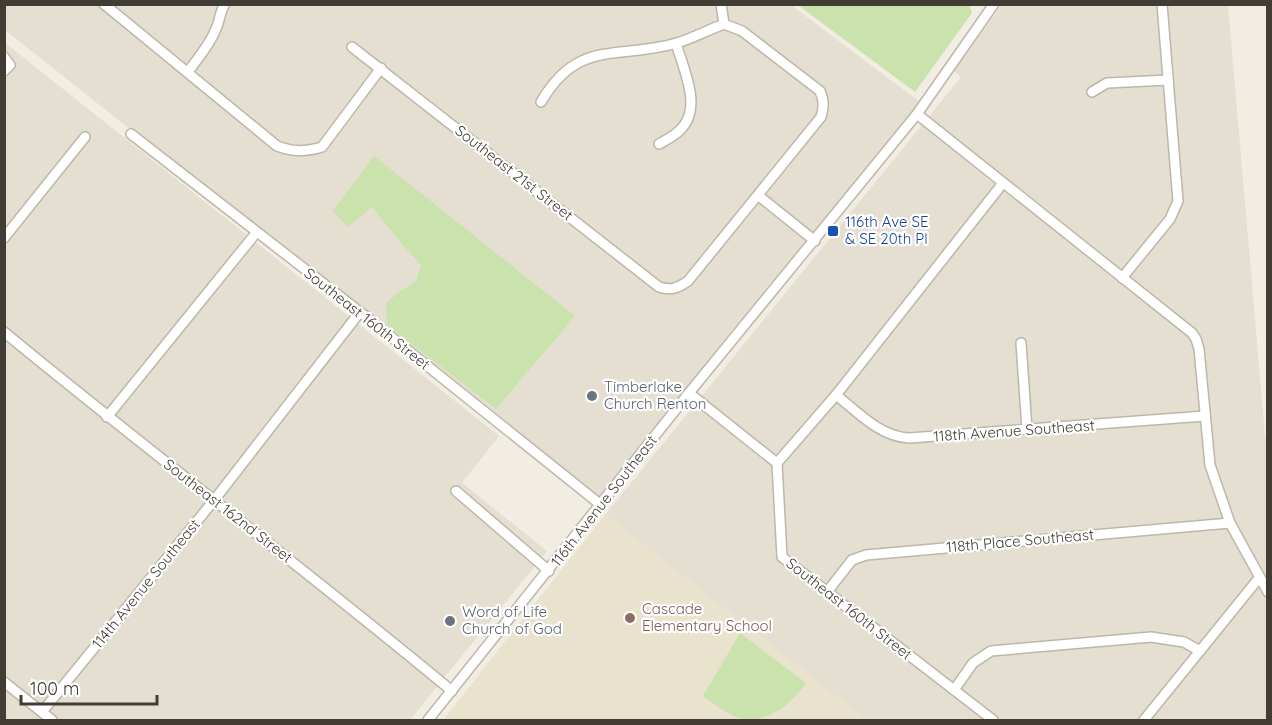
<svg xmlns="http://www.w3.org/2000/svg" width="1272" height="725" font-family="Quicksand,sans-serif">
	<style>
		.residential { fill: #e4dfd1 }
		.education { fill: #e9e2cd }
		.green { fill: #cae3ad }
		.lines { fill: none; stroke-linecap: round; stroke-linejoin: round }
		.minor-casing { stroke: #beb7a9; stroke-width: 12 }
		.minor { stroke: #fff; stroke-width: 9 }
		.transit-dot { fill: #1a4fb4; stroke: #fff; stroke-width: 2 }
		.worship-dot { fill: #6b7280; stroke: #fff; stroke-width: 2 }
		.education-dot { fill: #8d6e63; stroke: #fff; stroke-width: 2 }
		.labels { text-anchor: middle; stroke-width: 4.5; stroke-linejoin: round; paint-order: stroke }
		.street-label { font-size: 15px; fill: #423d34; stroke: #fff }
		.transit-label { font-size: 15px; fill: #164399; stroke: #fff; text-anchor: start }
		.worship-label { font-size: 15px; fill: #5b616d; stroke: #fff; text-anchor: start }
		.education-label { font-size: 15px; fill: #785e54; stroke: #fff; text-anchor: start }
	</style>
	<rect width="100%" height="100%" fill="#f1ede3"/>
	<!-- residential -->
	<g class="residential">
		<polygon points="4,5 791,5 921,103 603,505 5,30"/>
		<polygon points="1002,5 1228,5 1265,436 1267,445 1267,720 866,720 605,515 961,77 954,71"/>
		<polygon points="4,42 499,436 462,483 547,551 410,720 5,720"/>
	</g>
	<!-- education -->
	<polygon class="education" points="605,515 866,720 443,720"/>
	<!-- green -->
	<g class="green">
		<polygon points="798,5 969,5 972,13 915,92"/>
		<polygon points="374,156 575,316 496,409 387,325 386,303 398,293 416,281 421,265 407,250 372,207 348,227 333,211"/>
		<path d="M740 633 806 683C791 705 767 724 739 718 727 715 713 703 703 696Z"/>
	</g>
	<g class="lines">
		<defs>
			<g id="minor">
				<path d="M104 4 277 146C293 152 305 152 322 147L381 68"/>
				<path d="M352 47 659 287C671 291 678 288 688 281L821 117C824 107 824 101 820 91L742 31 724 24 721 4"/>
				<polyline points="4,57 10,65 4,71"/>
				<path d="M188 72C197 59 209 46 215 31 220 22 219 13 225 4"/>
				<polyline points="1092,92 1107,83 1168,80"/>
				<path d="M541 102C578 38 618 60 677 43 693 38 708 30 724 24"/>
				<polyline points="917,114 1192,333 1196,339 1199,349 1210,465 1230,523 1268,592"/>
				<polyline points="131,134 360,312 601,505"/>
				<path d="M659 144C666 140 674 136 679 131 704 109 683 69 676 43"/>
				<polyline points="759,196 815,241"/>
				<polyline points="4,238 85,137"/>
				<polyline points="1122,278 1170,219 1178,201 1162,4"/>
				<path d="M4 332C152 454 305 569 452 691"/>
				<polyline points="1021,343 1027,429"/>
				<polyline points="689,393 777,463 782,557 993,720"/>
				<path d="M836 395C859 413 879 436 909 438L1205 416"/>
				<polyline points="107,417 256,233"/>
				<polyline points="777,463 836,395 1003,183"/>
				<polyline points="456,491 549,571"/>
				<polyline points="827,592 852,560 866,555 1230,523"/>
				<polyline points="4,682 52,720"/>
				<polyline points="954,690 973,663 991,651 1151,637 1184,642 1200,651"/>
				<polyline points="42,712 215,499 360,312"/>
				<polyline points="428,720 689,393 917,114 994,4"/>
				<polyline points="1144,720 1259,578"/>
			</g>
		</defs>
		<!-- minor casing -->
		<use href="#minor" class="minor-casing"/>
		<!-- minor -->
		<use href="#minor" class="minor"/>
	</g>
	<!-- markers -->
	<rect class="transit-dot" x="827" y="225" width="12" height="12" rx="3"/>
	<g class="worship-dot">
		<circle cx="592" cy="396" r="6"/>
		<circle cx="450" cy="621" r="6"/>
	</g>
	<circle class="education-dot" cx="630" cy="618" r="6"/>
	<g class="labels">
		<!-- street labels -->
		<g class="street-label">
			<text transform="translate(514 173) rotate(38)" y="5">Southeast 21st Street</text>
			<text transform="translate(367 319) rotate(38)" y="5">Southeast 160th Street</text>
			<text transform="translate(1014 431) rotate(-4)" y="5">118th Avenue Southeast</text>
			<text transform="translate(604 501) rotate(-52)" y="5">116th Avenue Southeast</text>
			<text transform="translate(228 511) rotate(38)" y="5">Southeast 162nd Street</text>
			<text transform="translate(1020 541) rotate(-5)" y="5">118th Place Southeast</text>
			<text transform="translate(146 584) rotate(-51)" y="5">114th Avenue Southeast</text>
			<text transform="translate(849 609) rotate(38)" y="5">Southeast 160th Street</text>
		</g>
		<!-- transit labels -->
		<g class="transit-label">
			<text x="845" y="227">116th Ave SE<tspan x="845" dy="17">&amp; SE 20th Pl</tspan></text>
		</g>
		<!-- worship labels -->
		<g class="worship-label">
			<text x="604" y="392">Timberlake<tspan x="604" dy="17">Church Renton</tspan></text>
			<text x="462" y="617">Word of Life<tspan x="462" dy="17">Church of God</tspan></text>
		</g>
		<!-- education labels -->
		<g class="education-label">
			<text x="642" y="614">Cascade<tspan x="642" dy="17">Elementary School</tspan></text>
		</g>
	</g>
	<!-- border -->
	<rect width="1272" height="725" fill="none" stroke="#423d34" stroke-width="12"/>
	<!-- scale -->
	<path d="M21 695v9h136v-9" fill="none" stroke="#423d34" stroke-width="3"/>
	<text x="30" y="695" font-size="18" fill="#423d34" stroke="#ffffff" stroke-width="4.5" paint-order="stroke">100 m</text>
</svg>
